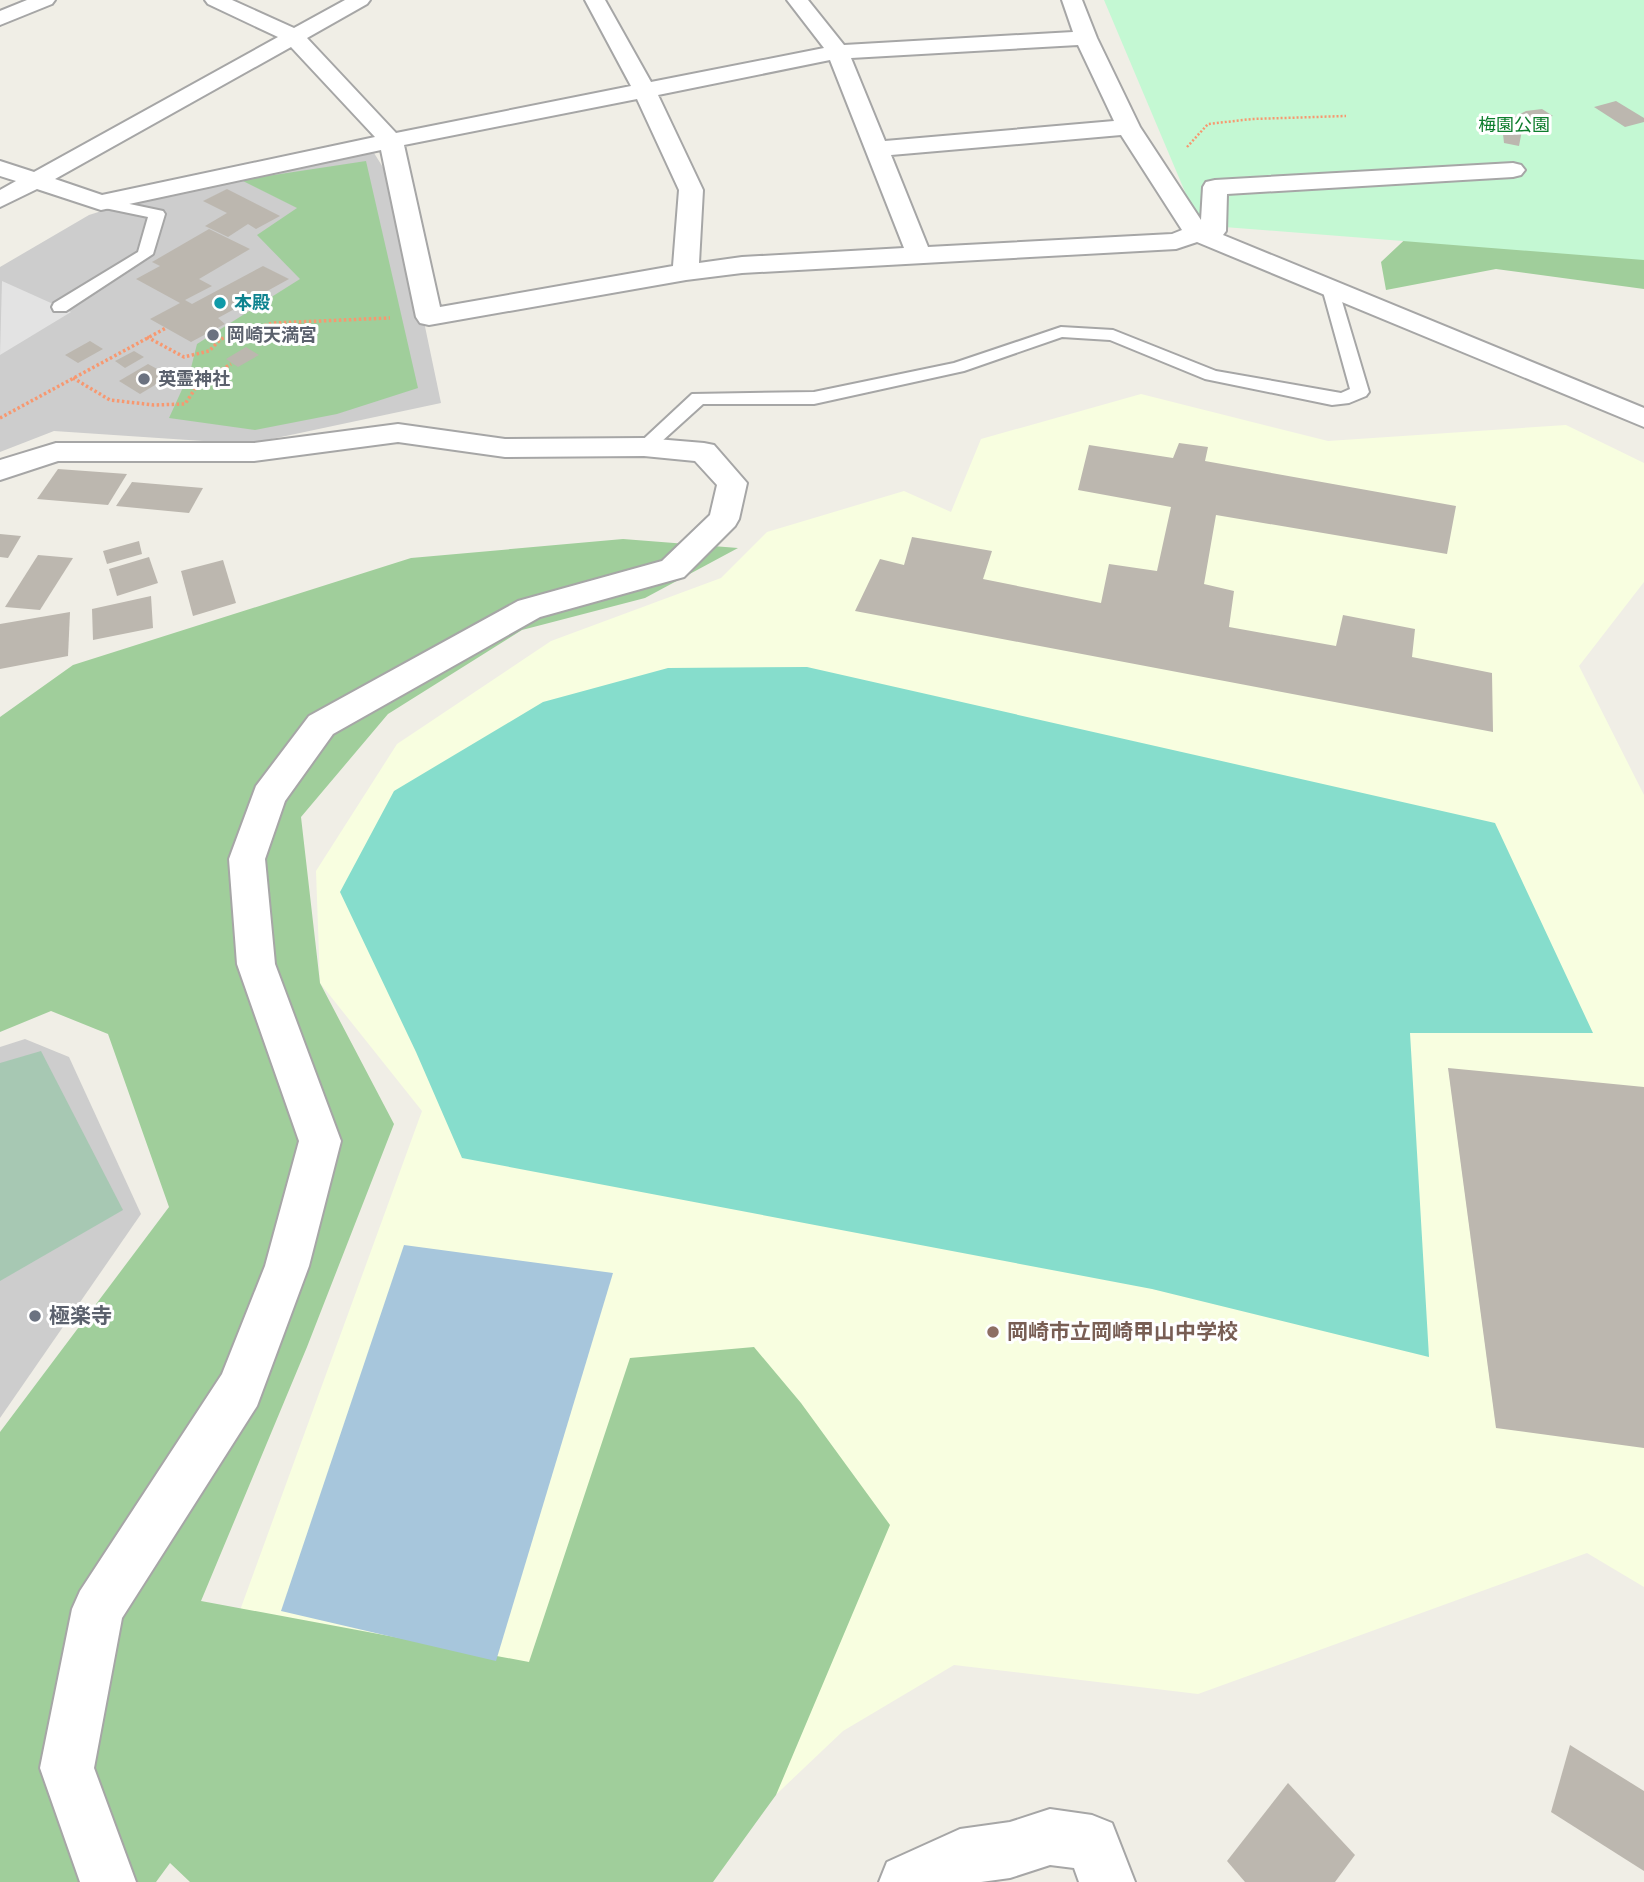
<svg xmlns="http://www.w3.org/2000/svg" width="1644" height="1882" font-family="'Nunito Sans','Noto Sans JP',sans-serif">
	<style>
		.education { fill: #f8fee0 }
		.religious { fill: #cdcdcd }
		.forest { fill: #a0ce9b }
		.cemetery { fill: #a7c8b3 }
		.park { fill: #c4f8d3 }
		.pitch { fill: #86ddcc }
		.parking { fill: #e3e3e3 }
		.water { fill: #a7c6dc }
		.building { fill: #bcb7af }
		.lines { fill: none; stroke-linecap: round; stroke-linejoin: round }
		.service-casing { stroke: #a6a6a6; stroke-width: 4 }
		.minor-casing { stroke: #a6a6a6; stroke-width: 4 }
		.path-far1 { stroke: #f79870; stroke-width: 2.5; stroke-dasharray: 2 2; stroke-linecap: butt }
		.path { stroke: #f79870; stroke-width: 3.5; stroke-dasharray: 2.5 2.5; stroke-linecap: butt }
		.service { fill: #fff; fill-rule: evenodd }
		.minor { fill: #fff; fill-rule: evenodd }
		.culture-dot { fill: #0f9aa8; stroke: #fff; stroke-width: 2.5 }
		.worship-dot { fill: #6b7280; stroke: #fff; stroke-width: 2.5 }
		.education-dot { fill: #8d6e63; stroke: #fff; stroke-width: 2.5 }
		.labels { text-anchor: middle; stroke-width: 6; stroke-linejoin: round; paint-order: stroke }
		.far-park-label { font-size: 18px; fill: #0e7d2d; stroke: #fff }
		.far-culture-label { font-size: 18px; font-weight: bold; fill: #0d838f; stroke: #fff; text-anchor: start }
		.far-worship-label { font-size: 18px; font-weight: bold; fill: #5b616d; stroke: #fff; text-anchor: start }
		.worship-label { font-size: 21px; font-weight: bold; fill: #5b616d; stroke: #fff; text-anchor: start }
		.education-label { font-size: 21px; font-weight: bold; fill: #785e54; stroke: #fff; text-anchor: start }
	</style>
	<rect width="100%" height="100%" fill="#f0eee6"/>
	<!-- education -->
	<polygon class="education" points="1141,394 1328,441 1566,425 1644,463 1644,582 1579,666 1644,795 1644,1587 1587,1553 1198,1694 954,1665 843,1731 684,1882 223,1657 422,1111 320,983 316,871 397,744 551,641 721,578 767,532 904,491 951,512 981,439"/>
	<!-- religious -->
	<g class="religious">
		<polygon points="374,153 396,188 441,403 248,444 54,431 0,452 0,267 89,215 164,191"/>
		<polygon points="25,1039 69,1057 141,1214 0,1418 0,1047"/>
	</g>
	<!-- forest -->
	<g class="forest">
		<polygon points="366,161 418,388 337,414 255,430 169,418 190,372 197,344 300,279 257,235 297,208 241,180"/>
		<polygon points="1644,224 1644,289 1496,269 1386,290 1381,262 1414,231"/>
		<polygon points="623,539 738,548 645,598 522,630 388,714 301,817 320,983 394,1124 307,1347 201,1601 529,1662 630,1358 754,1347 801,1403 890,1525 776,1795 713,1882 190,1882 170,1863 156,1882 0,1882 0,1432 169,1207 108,1034 51,1011 0,1032 0,717 73,665 411,558"/>
	</g>
	<!-- cemetery -->
	<polygon class="cemetery" points="41,1051 123,1210 0,1281 0,1063"/>
	<!-- park -->
	<polygon class="park" points="1104,0 1644,0 1644,260 1199,225"/>
	<!-- pitch -->
	<polygon class="pitch" points="807,667 1495,823 1593,1033 1410,1033 1429,1357 1152,1289 462,1158 416,1052 340,892 394,791 543,702 668,668"/>
	<!-- parking -->
	<polygon class="parking" points="2,281 71,312 0,355"/>
	<!-- water -->
	<polygon class="water" points="404,1245 613,1273 496,1661 281,1611"/>
	<!-- building -->
	<g class="building">
		<polygon points="1616,101 1644,118 1644,122 1625,127 1594,107"/>
		<polygon points="1542,109 1553,116 1535,119 1523,125 1519,146 1504,143 1503,134 1514,117 1526,111"/>
		<polygon points="227,189 280,216 256,229 248,224 228,237 205,226 227,213 203,201"/>
		<polygon points="209,229 250,249 199,279 212,286 185,300 192,304 263,266 289,279 218,318 225,324 191,342 150,319 180,303 136,279 160,266 152,262"/>
		<polygon points="90,341 103,349 78,363 65,355"/>
		<polygon points="246,347 259,355 238,367 226,359"/>
		<polygon points="134,351 144,357 125,368 115,361"/>
		<polygon points="148,364 170,376 140,394 119,381"/>
		<polygon points="1179,443 1208,447 1205,461 1456,506 1447,554 1216,515 1204,584 1234,591 1229,627 1336,646 1343,615 1415,629 1412,657 1492,673 1493,732 855,611 880,559 904,565 912,537 992,551 983,579 1101,603 1109,564 1157,571 1171,507 1078,490 1089,445 1173,458"/>
		<polygon points="58,469 127,474 108,505 37,499"/>
		<polygon points="132,482 203,488 189,513 116,506"/>
		<polygon points="0,534 21,536 8,558 0,557"/>
		<polygon points="139,541 142,554 107,564 103,551"/>
		<polygon points="38,555 73,558 40,610 5,607"/>
		<polygon points="149,557 158,583 117,596 109,569"/>
		<polygon points="223,560 236,603 193,616 181,571"/>
		<polygon points="151,596 153,628 93,640 92,609"/>
		<polygon points="70,612 68,656 0,669 0,624"/>
		<polygon points="1448,1068 1644,1087 1644,1448 1496,1428"/>
		<polygon points="1570,1745 1644,1791 1644,1871 1551,1812"/>
		<polygon points="1288,1783 1355,1855 1335,1882 1245,1882 1227,1861"/>
	</g>
	<g class="lines">
		<defs>
			<g id="service">
				<polygon points="101,198 163,211 165,214 153,254 66,311 54,311 52,307 54,303 138,252 148,217 95,206 93,203 95,200"/>
				<polygon points="1330,283 1338,288 1369,392 1366,396 1349,403 1332,405 1205,379 1110,340 1062,337 964,371 814,404 703,404 651,451 644,453 635,447 692,394 814,392 954,363 1061,327 1113,330 1216,371 1341,393 1350,389 1322,288"/>
			</g>
			<g id="minor">
				<polygon points="27,0 55,0 52,4 0,25 0,11"/>
				<path d="M205 0H232L294 28 345 0H370L367 4 307 38 396 133 631 86 585 0H605L651 82 824 48 787 0H808L844 45 1073 32 1062 0H1082L1097 38 1140 127 1201 220 1203 187 1206 182 1215 180 1513 163 1521 165 1525 170 1521 175 1513 177 1227 194 1226 231 1223 235 1644 408V427L1197 242 1176 249 742 273 686 280 429 325 420 323 416 317 381 150 101 210 37 189 0 207V190L16 181 0 176V161L34 172 278 37 208 4ZM1078 45 1114 121 885 141 851 58ZM291 47 375 137 102 195 55 179ZM830 60 904 248 742 257 699 263 703 190 658 95ZM637 99 679 190 673 266 440 307 404 145ZM1121 135 1182 230 1172 234 928 247 891 155Z"/>
				<polygon points="398,424 505,439 644,438 704,443 714,445 747,483 739,519 735,526 684,577 540,617 333,734 285,801 265,859 275,964 341,1141 309,1266 257,1406 122,1618 94,1768 136,1882 80,1882 40,1768 72,1609 80,1591 222,1374 265,1266 299,1141 237,964 229,859 256,786 309,716 518,601 662,561 710,515 717,485 695,461 644,456 505,457 398,442 254,461 58,461 0,480 0,460 56,443 254,443"/>
				<polygon points="1050,1809 1092,1815 1112,1823 1135,1882 1079,1882 1074,1868 1050,1865 1010,1878 981,1882 879,1882 887,1862 960,1829 1010,1822"/>
			</g>
		</defs>
		<!-- service casing -->
		<use href="#service" class="service-casing"/>
		<!-- minor casing -->
		<use href="#minor" class="minor-casing"/>
		<!-- path-far1 -->
		<polyline class="path-far1" points="1187,147 1208,124 1252,119 1346,116"/>
		<!-- path -->
		<g class="path">
			<polyline points="147,337 184,357 209,351 221,339 273,323 390,318"/>
			<polyline points="73,378 110,400 154,405 185,404 199,383 231,364"/>
			<polyline points="0,418 166,328"/>
		</g>
		<!-- service -->
		<use href="#service" class="service"/>
		<!-- minor -->
		<use href="#minor" class="minor"/>
	</g>
	<!-- markers -->
	<circle class="culture-dot" cx="220" cy="303" r="7"/>
	<g class="worship-dot">
		<circle cx="213" cy="335" r="7"/>
		<circle cx="144" cy="379" r="7"/>
		<circle cx="35" cy="1316" r="7"/>
	</g>
	<circle class="education-dot" cx="993" cy="1332" r="7"/>
	<g class="labels">
		<!-- far-park labels -->
		<g class="far-park-label">
			<text x="1514" y="131">梅園公園</text>
		</g>
		<!-- far-culture labels -->
		<g class="far-culture-label">
			<text x="234" y="309">本殿</text>
		</g>
		<!-- far-worship labels -->
		<g class="far-worship-label">
			<text x="227" y="341">岡崎天満宮</text>
			<text x="158" y="385">英霊神社</text>
		</g>
		<!-- worship labels -->
		<g class="worship-label">
			<text x="49" y="1323">極楽寺</text>
		</g>
		<!-- education labels -->
		<g class="education-label">
			<text x="1007" y="1339">岡崎市立岡崎甲山中学校</text>
		</g>
	</g>
</svg>
